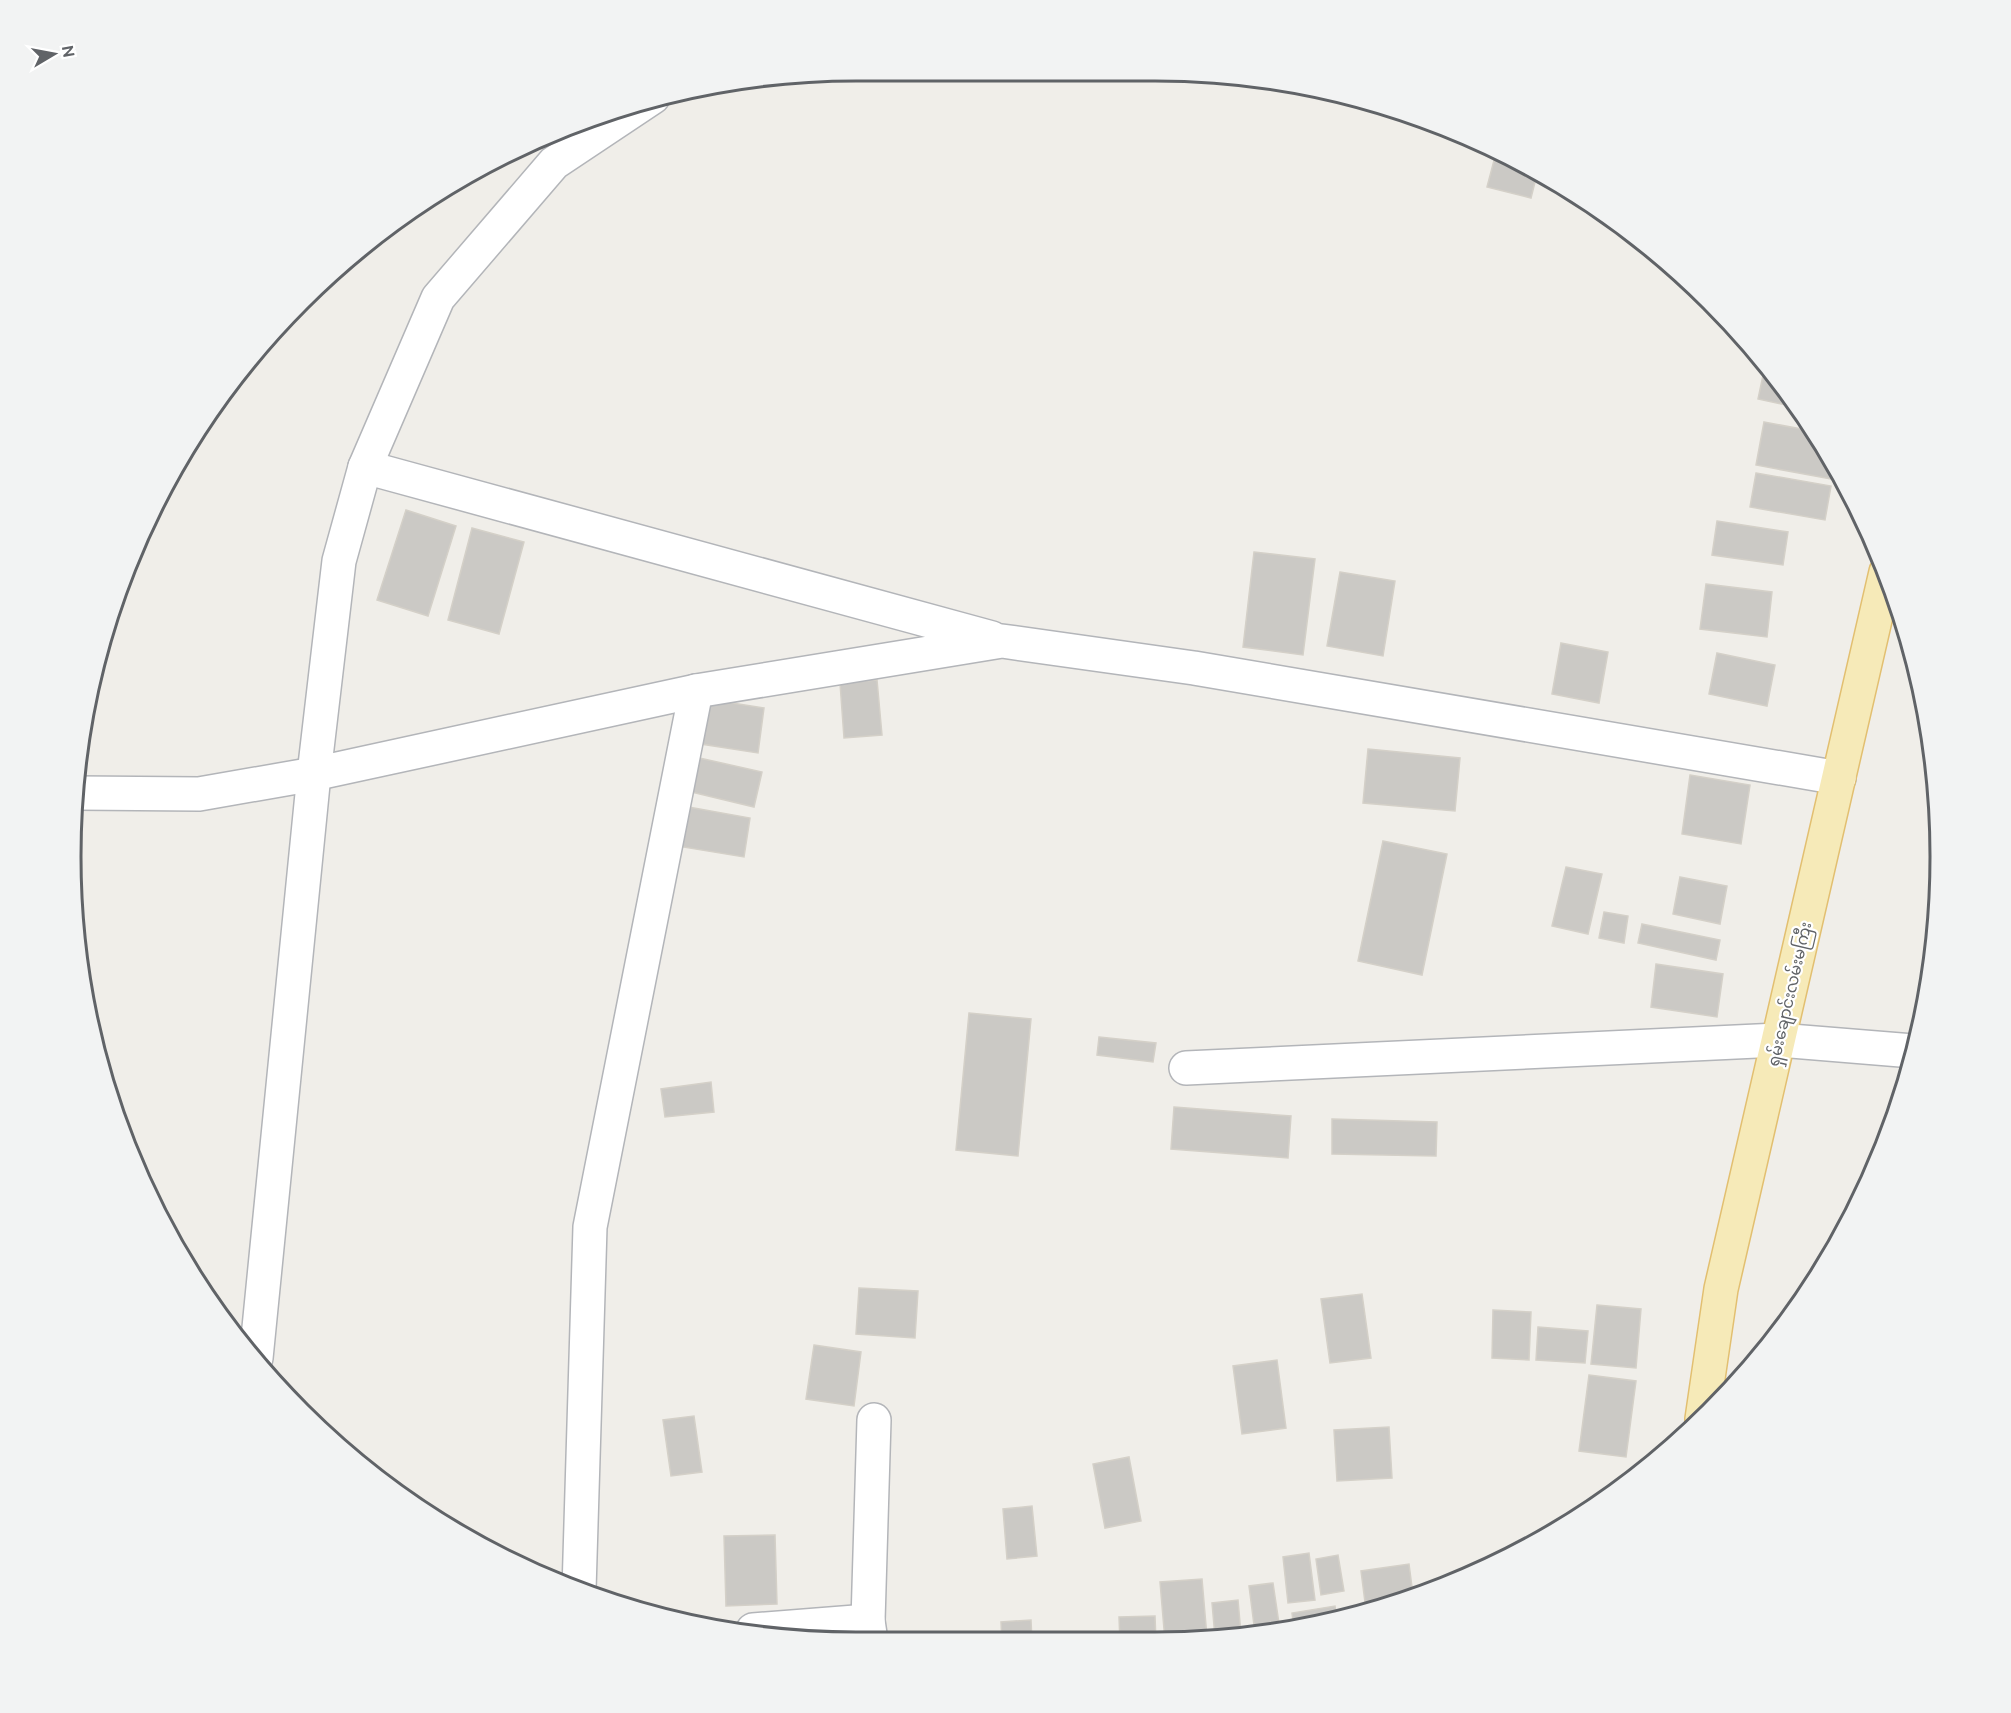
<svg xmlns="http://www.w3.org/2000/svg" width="2011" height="1713" font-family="Ubuntu,'Noto Sans Myanmar',sans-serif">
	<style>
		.building { fill: #cbc9c5; stroke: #d4d0c8; stroke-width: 1.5 }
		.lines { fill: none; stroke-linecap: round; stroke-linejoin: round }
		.minor-casing { stroke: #b3b5b9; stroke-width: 36 }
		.primary-casing { stroke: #e2bf70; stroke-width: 36 }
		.minor { stroke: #fff; stroke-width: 33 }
		.primary { stroke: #f6eab8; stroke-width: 33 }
		.labels { text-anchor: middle; stroke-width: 4.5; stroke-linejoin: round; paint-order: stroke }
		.street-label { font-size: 16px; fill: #606367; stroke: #fff }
		.rim { fill: none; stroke: #606367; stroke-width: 3 }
	</style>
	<rect width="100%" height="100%" fill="#f0eee9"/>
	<!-- building -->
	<g class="building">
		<polygon points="1497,149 1537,174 1531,198 1487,187"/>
		<polygon points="1765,366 1795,407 1758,399"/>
		<polygon points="1764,422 1812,431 1838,470 1836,480 1756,465"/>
		<polygon points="1756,473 1831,486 1825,520 1750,507"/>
		<polygon points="406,510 456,526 428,616 377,600"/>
		<polygon points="1717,521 1788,532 1783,565 1712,555"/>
		<polygon points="472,528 524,542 499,634 448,620"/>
		<polygon points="1254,552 1315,559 1303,655 1243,647"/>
		<polygon points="1340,572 1395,581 1383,656 1327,646"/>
		<polygon points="1706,584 1772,592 1767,637 1700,629"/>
		<polygon points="1561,643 1608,652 1599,703 1552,694"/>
		<polygon points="1717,653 1775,665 1767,706 1709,694"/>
		<polygon points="877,680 882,735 844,738 840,683"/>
		<polygon points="707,699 764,708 758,753 701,744"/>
		<polygon points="1368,749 1460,758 1455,811 1363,803"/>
		<polygon points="695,757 762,772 754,807 687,791"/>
		<polygon points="1690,775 1750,785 1741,844 1682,834"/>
		<polygon points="683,806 750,818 744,857 677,846"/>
		<polygon points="1383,841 1447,854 1422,975 1358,961"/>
		<polygon points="1566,867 1602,874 1588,934 1552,926"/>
		<polygon points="1680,877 1727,886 1720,924 1673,914"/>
		<polygon points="1604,912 1628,916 1624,943 1599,938"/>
		<polygon points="1642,924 1720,940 1716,960 1638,943"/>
		<polygon points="1656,964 1723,974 1717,1017 1651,1007"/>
		<polygon points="969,1013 1031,1019 1018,1156 956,1150"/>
		<polygon points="1099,1037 1156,1043 1153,1062 1097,1055"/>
		<polygon points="711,1082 714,1112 665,1117 661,1089"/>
		<polygon points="1174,1107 1291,1116 1288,1158 1171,1149"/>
		<polygon points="1332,1119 1437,1122 1436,1156 1332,1154"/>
		<polygon points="859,1288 918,1291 915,1338 856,1334"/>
		<polygon points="1362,1294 1371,1358 1330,1363 1321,1299"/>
		<polygon points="1597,1305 1641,1309 1636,1368 1591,1364"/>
		<polygon points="1493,1310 1531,1312 1529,1360 1492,1358"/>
		<polygon points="1538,1327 1588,1331 1585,1363 1536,1360"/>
		<polygon points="814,1345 861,1352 854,1406 806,1399"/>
		<polygon points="1277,1360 1286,1428 1242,1434 1233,1366"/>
		<polygon points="1589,1375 1636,1381 1626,1457 1579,1451"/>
		<polygon points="694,1416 702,1472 671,1476 663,1420"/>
		<polygon points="1389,1427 1392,1478 1337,1481 1334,1430"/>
		<polygon points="1129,1457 1141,1521 1105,1528 1093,1464"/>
		<polygon points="1032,1506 1037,1556 1007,1559 1003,1509"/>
		<polygon points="775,1535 777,1604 726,1606 724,1536"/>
		<polygon points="1309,1553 1315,1600 1288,1603 1283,1557"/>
		<polygon points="1338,1555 1344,1591 1321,1595 1316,1559"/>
		<polygon points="1409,1564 1413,1595 1366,1610 1361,1571"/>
		<polygon points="1202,1579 1207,1637 1165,1641 1160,1582"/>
		<polygon points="1273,1583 1280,1630 1255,1633 1249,1586"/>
		<polygon points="1238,1600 1241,1634 1215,1637 1212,1603"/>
		<polygon points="1335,1606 1337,1619 1308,1627 1294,1629 1292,1613"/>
		<polygon points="1155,1616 1156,1642 1120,1642 1119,1617"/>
		<polygon points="1031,1620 1032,1642 1002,1642 1001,1622"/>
	</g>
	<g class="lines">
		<defs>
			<g id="minor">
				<polyline points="365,467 992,638"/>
				<polyline points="77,793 199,794 314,774 696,691 1002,641 1194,668 1839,778"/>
				<polyline points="1186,1068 1778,1040 1913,1051"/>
				<polyline points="256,1358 314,774 339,561 365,467 438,298 554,163 653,97"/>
				<polyline points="579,1590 590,1227 696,691"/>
				<polyline points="753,1630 868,1621"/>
				<polyline points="871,1641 868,1621 874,1420"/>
			</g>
			<polyline id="primary" points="1702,1419 1721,1289 1886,572"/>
		</defs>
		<!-- minor casing -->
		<use href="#minor" class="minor-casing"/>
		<!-- primary casing -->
		<use href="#primary" class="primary-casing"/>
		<!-- minor -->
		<use href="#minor" class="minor"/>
		<!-- primary -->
		<use href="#primary" class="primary"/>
	</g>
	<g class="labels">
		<!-- street labels -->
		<g class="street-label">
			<text transform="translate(1789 994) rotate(-77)" y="6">ရှမ်းချောင်းလမ်းမကြီး</text>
		</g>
	</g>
	<!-- crop -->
	<path d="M0 0H2011V1713H0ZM856 81H1155A775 775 0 0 1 1930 856V857A775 775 0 0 1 1155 1632H856A775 775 0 0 1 81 857V856A775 775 0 0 1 856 81Z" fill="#f2f3f3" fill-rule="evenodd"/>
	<path class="rim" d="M856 81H1155A775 775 0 0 1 1930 856V857A775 775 0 0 1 1155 1632H856A775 775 0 0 1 81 857V856A775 775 0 0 1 856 81Z"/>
	<!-- north arrow -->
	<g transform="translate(54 54) rotate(80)" stroke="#ffffff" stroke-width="4.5" paint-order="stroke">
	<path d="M0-4.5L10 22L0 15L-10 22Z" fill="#606367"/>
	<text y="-9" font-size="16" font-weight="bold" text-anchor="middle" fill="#606367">N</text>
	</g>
</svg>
